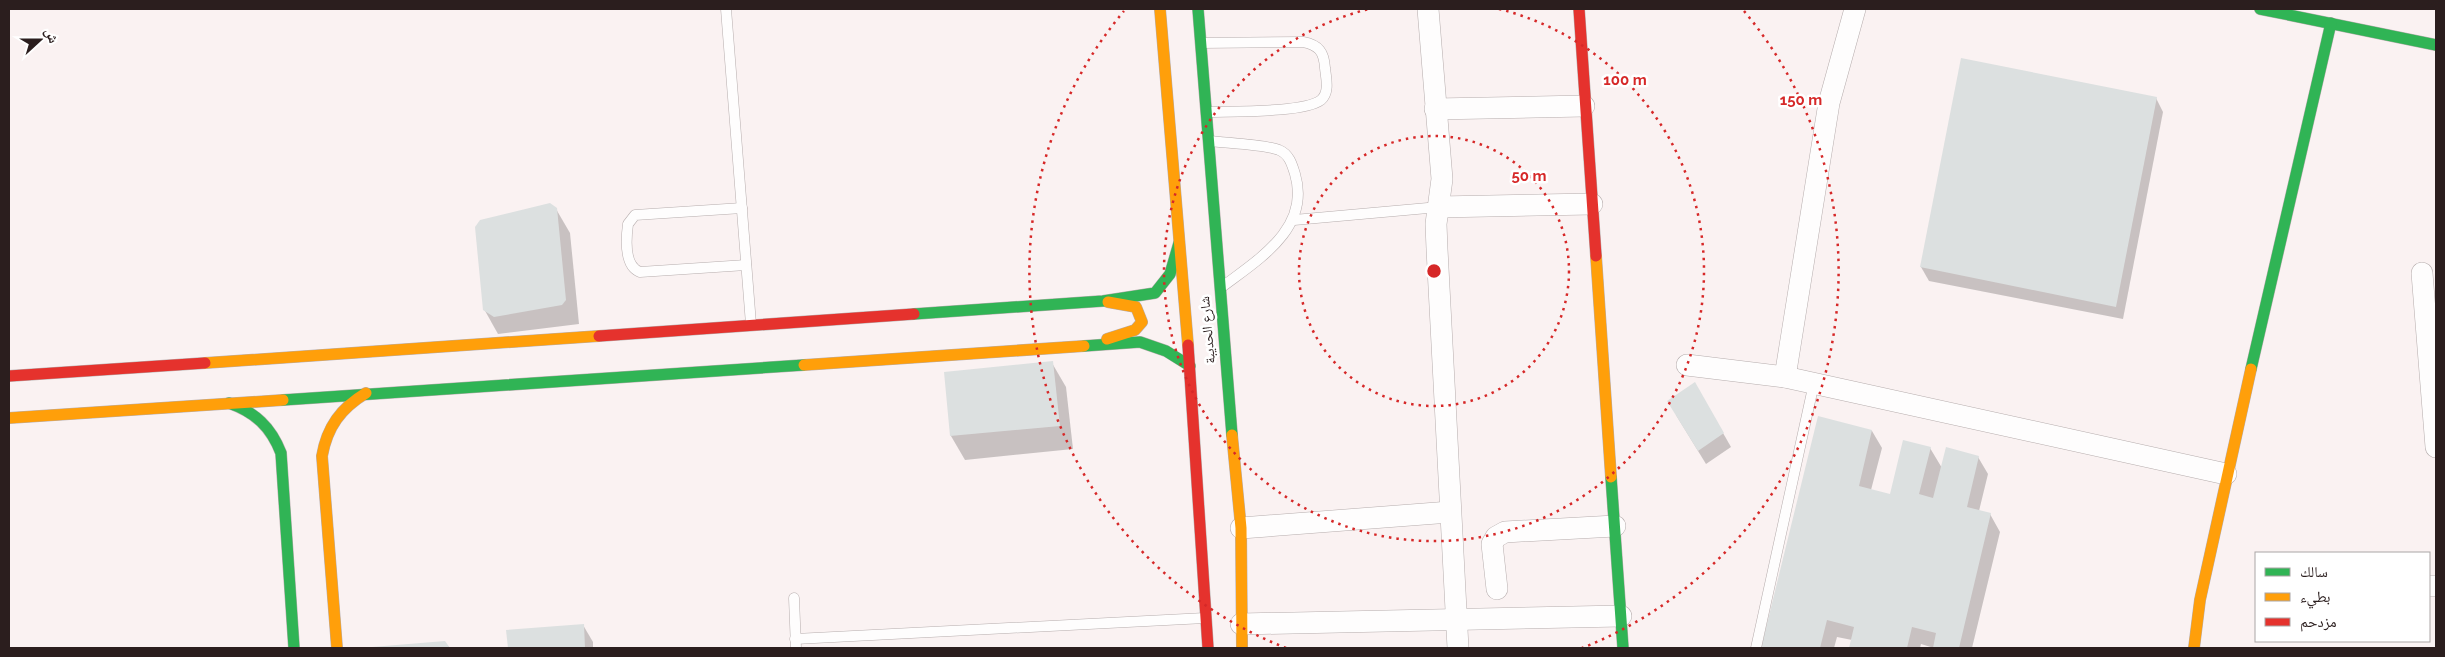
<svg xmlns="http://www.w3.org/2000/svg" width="2445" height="657" font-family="Raleway,'Noto Naskh Arabic',sans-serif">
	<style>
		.shadow { fill: #0003 }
		.building { fill: #dce0e0 }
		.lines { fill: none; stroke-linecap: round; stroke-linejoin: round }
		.lane-casing { stroke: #b6adad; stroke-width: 11 }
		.street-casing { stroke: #b6adad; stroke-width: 22 }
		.fast-casing { stroke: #b6adad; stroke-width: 12 }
		.slow-casing { stroke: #b6adad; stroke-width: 12 }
		.jam-casing { stroke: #b6adad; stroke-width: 12 }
		.lane { stroke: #fefdfd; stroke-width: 10 }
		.street { stroke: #fefdfd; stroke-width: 21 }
		.fast { stroke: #30b455; stroke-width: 11 }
		.slow { stroke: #ff9f0a; stroke-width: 11 }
		.jam { stroke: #e5322d; stroke-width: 11 }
		.ring { fill: none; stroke: #d62828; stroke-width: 2.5; stroke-dasharray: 2.5 5 }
		.labels { text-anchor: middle; stroke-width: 5; stroke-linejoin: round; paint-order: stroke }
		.street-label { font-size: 14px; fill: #2b1e1e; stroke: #fff }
		.centre { fill: #d62828; stroke: #fff; stroke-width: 2.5 }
		.ring-label { font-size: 15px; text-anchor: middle; font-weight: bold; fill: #d62828; stroke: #fff; stroke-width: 5; stroke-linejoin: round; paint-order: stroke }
	</style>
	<rect width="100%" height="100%" fill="#faf2f2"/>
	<!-- shadow -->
	<g class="shadow">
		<polygon points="1962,59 2156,98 2163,112 2123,319 1929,281 1921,267"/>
		<polygon points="556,209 570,233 579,324 498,334 484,309"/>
		<polygon points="1052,363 1066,387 1073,449 965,460 951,436 945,374"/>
		<polygon points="1695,384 1731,447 1706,464 1676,415"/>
		<polygon points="1819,418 1872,431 1882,448 1871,490 1891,495 1930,448 1942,468 1978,457 1988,474 1979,511 1990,514 2000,532 1972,648 1934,648 1921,644 1920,648 1850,648 1852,640 1837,637 1834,648 1762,648"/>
		<polygon points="583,625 593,642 593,648 509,648 508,632"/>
		<polygon points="445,643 450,648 369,648"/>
	</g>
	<!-- building -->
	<g class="building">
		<polygon points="1961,58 2157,97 2116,307 1920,267"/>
		<polygon points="550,203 557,208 566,300 562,305 494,317 483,310 475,227 480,220"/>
		<polygon points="1053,361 1060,426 950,436 944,372"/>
		<polygon points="1695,382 1724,433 1698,451 1667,401"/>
		<polygon points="1818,416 1872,430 1859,486 1890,494 1903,440 1931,447 1919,494 1933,498 1946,447 1979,456 1967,507 1991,513 1959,648 1933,648 1936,633 1912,627 1907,648 1849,648 1854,627 1827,620 1820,648 1761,648"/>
		<polygon points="584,624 585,648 508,648 506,630"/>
		<polygon points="445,641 450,648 372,648 372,647"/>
	</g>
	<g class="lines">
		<defs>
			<g id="lane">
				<polyline points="726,9 751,324"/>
				<path d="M1201 43 1303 42C1319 45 1324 52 1325 68 1326 78 1330 92 1321 100 1304 113 1231 111 1207 112"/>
				<path d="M1210 141C1225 143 1268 145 1279 150 1289 154 1292 164 1295 174 1311 228 1259 259 1222 287"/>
				<path d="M742 208 635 215 628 224C626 239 624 266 640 272L746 265"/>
				<polyline points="1294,220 1439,207"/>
				<polyline points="794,598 796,648"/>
				<polyline points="795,639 1205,618"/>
				<polyline points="1756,648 1814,383"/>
			</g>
			<g id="street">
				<polyline points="1428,9 1442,179 1436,224 1437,249 1458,648"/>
				<polyline points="1435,109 1584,106"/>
				<polyline points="1439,207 1592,204"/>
				<polyline points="2422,273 2436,447"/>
				<polyline points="1687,365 1785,377 2226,474"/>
				<polyline points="1785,377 1829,103 1855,9"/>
				<polyline points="1241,528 1450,512"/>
				<polyline points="2429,586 2436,586"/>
				<polyline points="1497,589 1492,544 1496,537 1505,532 1615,526"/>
				<polyline points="1241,624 1621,616"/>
			</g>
			<g id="fast">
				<polyline points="1198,9 1232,435"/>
				<polyline points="2260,9 2436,45"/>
				<polyline points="914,314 1103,301 1155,293 1170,274 1179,243"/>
				<polyline points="1084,346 1140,342 1166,351 1190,366"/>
				<polyline points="2251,369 2331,23"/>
				<polyline points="283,400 804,365"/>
				<path d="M229 403C255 412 271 427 281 453L294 648"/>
				<polyline points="1611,477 1623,648"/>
			</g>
			<g id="slow">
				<polyline points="1160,9 1188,345"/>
				<polyline points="1596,256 1611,477"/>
				<polyline points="1107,339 1135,330 1142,322 1136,307 1108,302"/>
				<polyline points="205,363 599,336"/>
				<polyline points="804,365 1084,346"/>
				<polyline points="9,418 283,400"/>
				<polyline points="1232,435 1241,528 1242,648"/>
				<path d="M337 648 322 456C327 427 341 408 366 393"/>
				<polyline points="2194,648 2200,600 2251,369"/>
			</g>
			<g id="jam">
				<polyline points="1579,9 1596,256"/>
				<polyline points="599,336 914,314"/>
				<polyline points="1188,345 1208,648"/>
				<polyline points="9,376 205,363"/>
			</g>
		</defs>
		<!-- lane casing -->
		<use href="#lane" class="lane-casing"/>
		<!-- street casing -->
		<use href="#street" class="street-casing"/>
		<!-- fast casing -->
		<use href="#fast" class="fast-casing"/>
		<!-- slow casing -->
		<use href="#slow" class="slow-casing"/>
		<!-- jam casing -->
		<use href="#jam" class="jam-casing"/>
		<!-- lane -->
		<use href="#lane" class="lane"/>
		<!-- street -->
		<use href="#street" class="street"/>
		<!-- fast -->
		<use href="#fast" class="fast"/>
		<!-- slow -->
		<use href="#slow" class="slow"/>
		<!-- jam -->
		<use href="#jam" class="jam"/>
	</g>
	<!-- distance rings -->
	<g class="ring">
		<circle cx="1434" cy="271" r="135"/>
		<path d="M1499 9A270 270 0 1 1 1369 9"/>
		<path d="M1286 648A405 405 0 0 1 1124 11M1744 11A405 405 0 0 1 1582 648"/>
	</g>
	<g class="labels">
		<!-- street labels -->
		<g class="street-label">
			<text transform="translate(1207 330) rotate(-95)" y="5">شارع الحديبة</text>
		</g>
	</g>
	<circle cx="1434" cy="271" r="8" class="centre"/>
	<g class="ring-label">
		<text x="1625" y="85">100 m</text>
		<text x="1801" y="105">150 m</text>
		<text x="1529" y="181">50 m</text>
	</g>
	<!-- border -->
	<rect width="2445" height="657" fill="none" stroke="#2b1e1e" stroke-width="20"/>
	<!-- legend -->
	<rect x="2255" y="552" width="175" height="90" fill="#ffffff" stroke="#aaa5a5"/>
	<rect x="2265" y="568" width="25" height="8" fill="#30b455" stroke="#aaa5a5"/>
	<text x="2300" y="577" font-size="15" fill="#2b1e1e">سالك</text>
	<rect x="2265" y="593" width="25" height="8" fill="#ff9f0a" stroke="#aaa5a5"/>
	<text x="2300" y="602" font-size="15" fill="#2b1e1e">بطيء</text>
	<rect x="2265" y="618" width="25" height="8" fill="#e5322d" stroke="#aaa5a5"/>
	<text x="2300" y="627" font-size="15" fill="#2b1e1e">مزدحم</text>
	<!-- north arrow -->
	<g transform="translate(40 40) rotate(69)" stroke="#ffffff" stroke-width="4" paint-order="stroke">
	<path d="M0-4L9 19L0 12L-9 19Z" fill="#2b1e1e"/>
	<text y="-8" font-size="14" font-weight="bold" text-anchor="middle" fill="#2b1e1e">ش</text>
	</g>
</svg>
